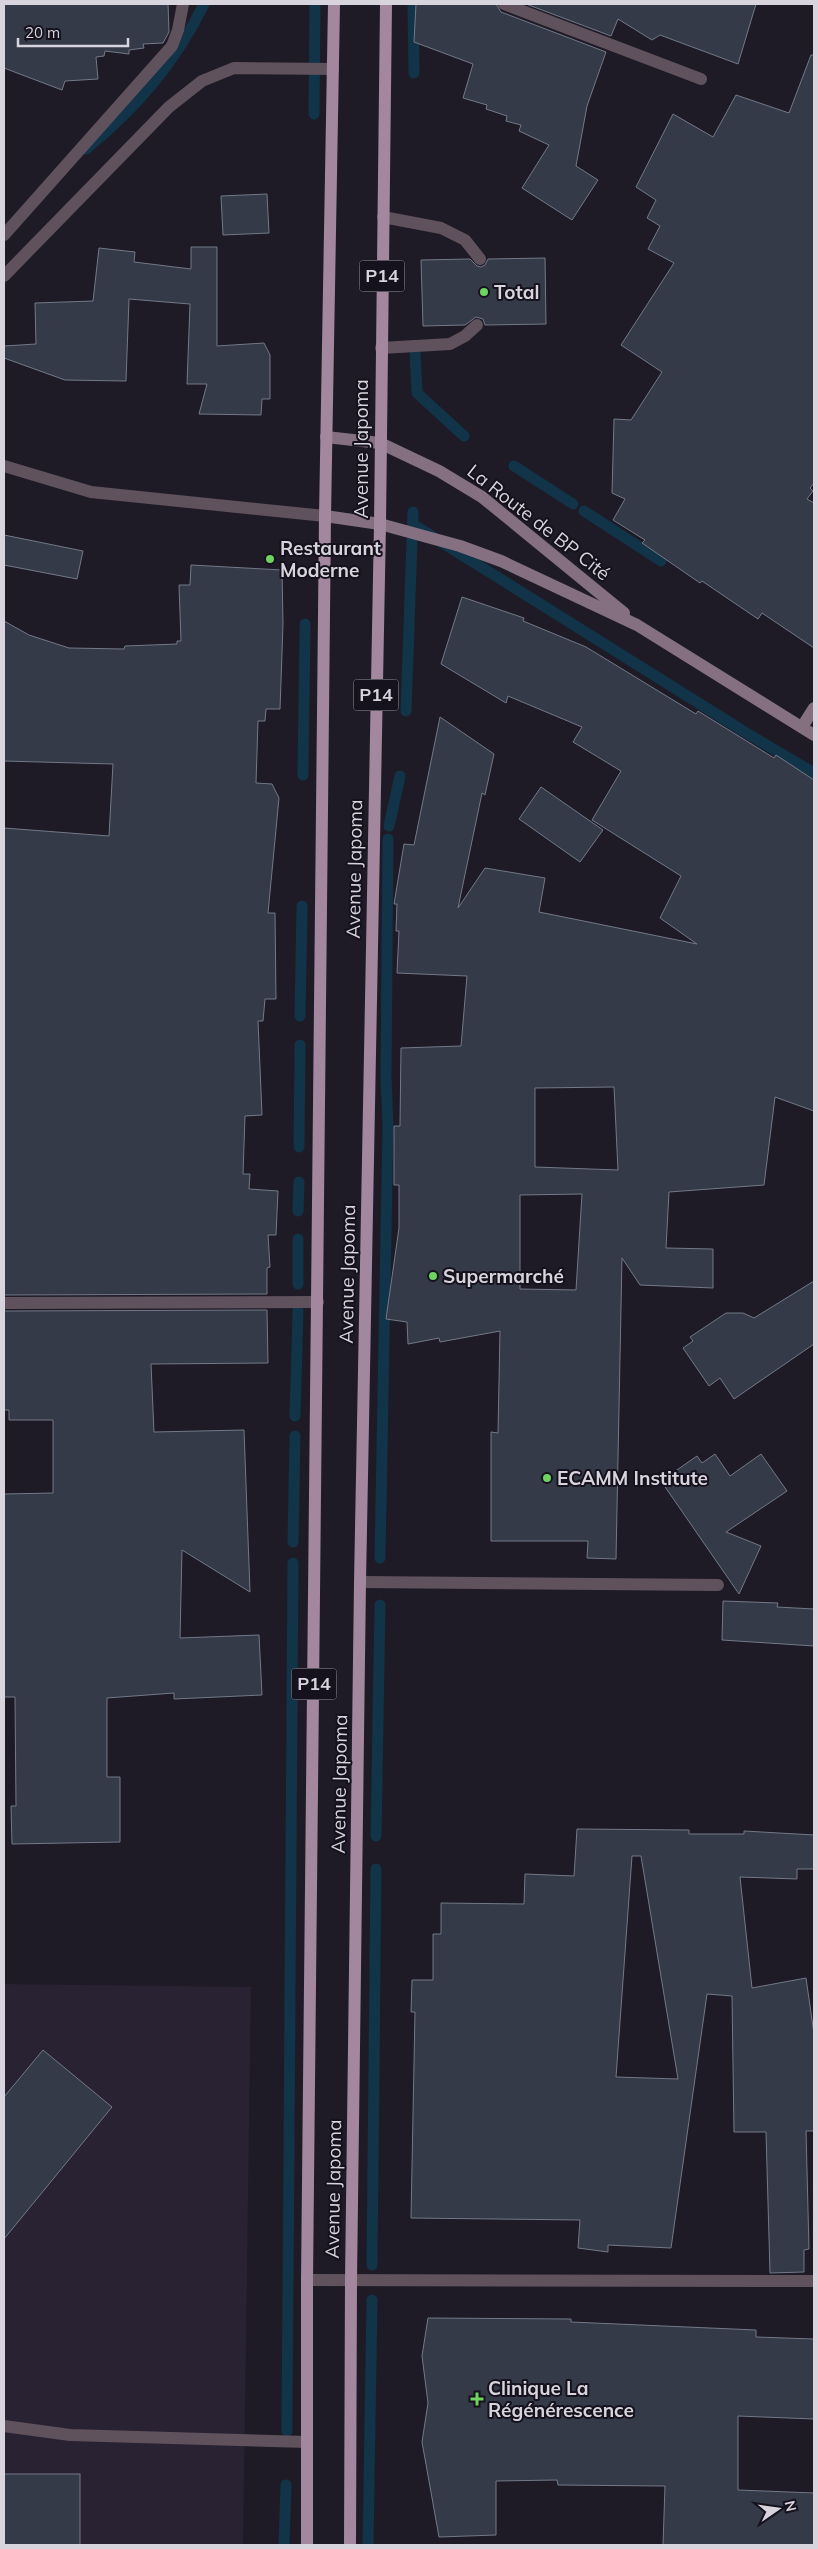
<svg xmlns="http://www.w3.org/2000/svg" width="818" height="2549" font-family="Mulish,sans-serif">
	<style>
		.built { fill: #282233 }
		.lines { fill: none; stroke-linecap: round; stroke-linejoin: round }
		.stream { stroke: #113448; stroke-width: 11 }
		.building { fill: #343a47; stroke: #737988; fill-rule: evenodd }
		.lane { stroke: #5f525d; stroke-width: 12 }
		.street { stroke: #5f525d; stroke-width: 12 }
		.secondary { stroke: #857082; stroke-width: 12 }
		.primary { stroke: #a2879e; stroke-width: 12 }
		.poi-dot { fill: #6fd360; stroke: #15111d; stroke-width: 2 }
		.labels { text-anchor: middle; stroke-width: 4; stroke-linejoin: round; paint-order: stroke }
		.shield { fill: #15111d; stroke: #9d9aa3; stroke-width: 1 }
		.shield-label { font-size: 18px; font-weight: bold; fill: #d7d4dd }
		.poi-label { font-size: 19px; font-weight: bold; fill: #d7d4dd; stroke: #15111d; text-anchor: start }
		.street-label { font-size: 19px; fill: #d7d4dd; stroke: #15111d }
	</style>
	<rect width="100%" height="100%" fill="#1e1b27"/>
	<!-- built -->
	<polygon class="built" points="4,1984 251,1987 243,2545 4,2545"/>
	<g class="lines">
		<!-- stream -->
		<g class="stream">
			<polyline points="413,4 414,73"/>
			<polyline points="314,114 315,4"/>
			<path d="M86 149C137 107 175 63 204 4"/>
			<polyline points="415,352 417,393 464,436"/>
			<polyline points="514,466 573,504"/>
			<polyline points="584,511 661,561"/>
			<polyline points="414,525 748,734 814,773"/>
			<polyline points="406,711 413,512"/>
			<polyline points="303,775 305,624"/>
			<polyline points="389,826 400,776"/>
			<polyline points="300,1016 302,906"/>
			<polyline points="299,1147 300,1045"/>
			<polyline points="298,1211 299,1182"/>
			<polyline points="298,1284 298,1239"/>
			<polyline points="295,1416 298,1311"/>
			<polyline points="293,1542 295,1436"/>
			<polyline points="380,1558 388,1125 386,1077 388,839"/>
			<polyline points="376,1836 380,1605"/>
			<polyline points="372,2265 376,1869"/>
			<polyline points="287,2431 293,1563"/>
			<polyline points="284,2545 286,2485"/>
			<polyline points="368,2545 372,2300"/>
		</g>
	</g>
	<!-- building -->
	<g class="building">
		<polygon points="4,4 168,4 169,32 163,43 143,44 144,48 129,50 129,54 105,51 104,56 96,57 98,79 65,81 62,90 4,68"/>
		<polygon points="416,4 496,4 501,12 606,52 587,106 576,166 598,180 572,220 522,188 549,145 519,131 521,125 506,121 507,116 486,109 487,105 463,98 473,64 414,42"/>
		<polygon points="526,4 756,4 738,64 660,35 652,40 618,19 611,36"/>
		<polygon points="811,55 814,55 814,483 810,488 813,491 807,499 814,503 814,648 762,613 758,619 702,581 700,583 642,543 645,540 613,520 625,499 612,493 614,419 631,420 662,372 621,345 674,263 648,249 660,226 647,218 656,200 636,187 673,114 713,137 736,95 789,113"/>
		<polygon points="267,194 269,233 223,235 221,196"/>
		<polygon points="191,247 217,247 217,346 264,343 270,355 270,399 262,399 261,415 199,414 207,384 187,384 190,304 129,299 126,381 65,380 4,358 4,346 36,344 35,303 93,301 99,248 135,252 134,262 191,269"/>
		<polygon points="545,258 546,324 485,325 483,319 476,317 465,325 423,326 421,260 470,259 477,266 481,267 485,265 488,259"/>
		<polygon points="4,535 83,551 77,579 4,565"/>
		<polygon points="191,565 282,570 283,624 280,709 266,709 265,721 258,721 256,783 272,784 279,798 268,913 275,913 276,999 265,999 263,1021 258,1021 262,1115 245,1116 243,1174 250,1174 249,1189 278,1191 276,1235 268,1235 270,1267 267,1268 267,1294 4,1295 4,828 109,836 113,764 4,761 4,621 29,635 69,648 124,649 125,646 177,644 177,641 181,641 179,585 190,585"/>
		<path d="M462 597 524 618 523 621 586 647 696 714 698 711 774 758 776 755 814 780V1111L775 1097 764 1185 669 1192 666 1248 713 1249V1288L640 1285 622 1258 616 1559 587 1558 588 1541H491V1432L498 1433 500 1331 440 1342 439 1338 408 1344 407 1322 386 1319 399 1228V1185H394V1126H400L401 1048 461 1046 467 976 397 973 399 931H396L397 904H394L404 844 414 845 440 717 494 754 485 795 482 793 458 908 485 868 545 878 539 912 697 944 660 918 681 876 592 820 621 771 573 742 582 727 508 696 506 703 441 664ZM614 1087 618 1170 535 1167V1088ZM582 1194 576 1290 520 1289V1195Z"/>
		<polygon points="541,787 603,830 580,862 519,819"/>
		<polygon points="814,1281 814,1344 734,1399 720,1378 709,1386 683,1348 693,1341 690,1337 726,1313 743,1313 754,1318"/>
		<polygon points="267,1310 268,1363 151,1364 154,1432 244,1430 250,1592 182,1550 180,1638 259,1635 262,1695 174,1699 174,1693 107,1698 107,1777 120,1777 120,1842 12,1844 11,1806 16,1806 15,1697 4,1697 4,1494 53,1493 53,1420 9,1420 9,1410 4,1410 4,1311"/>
		<polygon points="715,1454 730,1476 761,1454 787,1491 726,1532 761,1546 739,1594 661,1481 697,1456 702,1463"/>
		<polygon points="723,1601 778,1603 777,1607 814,1609 814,1646 722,1640"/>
		<path d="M577 1829 689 1830V1834H744V1831L814 1835V1869H797V1879L740 1877 752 1988 806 1978 814 2034V2131H806L809 2249 804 2250V2272L770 2273 766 2132H734L732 1996 707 1994 671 2248 608 2245V2252L578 2248 580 2220 411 2218 415 2012H411L412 1980H433V1934H441V1903L524 1904 525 1874 574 1876ZM632 1856H641L678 2079 616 2077Z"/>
		<polygon points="43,2050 112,2107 4,2239 4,2097"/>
		<polygon points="428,2318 571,2319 571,2322 756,2330 756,2337 814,2339 814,2419 738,2416 738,2490 814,2493 814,2545 663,2545 665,2486 558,2485 557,2480 496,2481 496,2535 439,2537 422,2442 428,2403 422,2356"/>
		<rect x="4" y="2474" width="76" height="71"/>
	</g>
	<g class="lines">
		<!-- lane -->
		<g class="lane">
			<polyline points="383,217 441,228 465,240 480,259"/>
			<polyline points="381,348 450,344 465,336 477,325"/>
			<polyline points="360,1582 718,1585"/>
			<polyline points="4,2426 70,2435 307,2442"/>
		</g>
		<!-- street -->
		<g class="street">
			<polyline points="504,4 701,79"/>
			<polyline points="4,235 172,46 178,30 183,4"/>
			<polyline points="4,276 169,107 202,81 234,68 333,69"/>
			<polyline points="4,466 91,492 325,516"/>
			<polyline points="4,1303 318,1302"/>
			<polyline points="307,2280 814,2281"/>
		</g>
		<!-- secondary -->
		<g class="secondary">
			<polyline points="326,437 380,443 439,471 482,497 624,613"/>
			<polyline points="325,516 380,524 460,546 501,561 637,625 814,735"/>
			<polyline points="802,727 814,708"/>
		</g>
		<!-- primary -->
		<g class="primary">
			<polyline points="307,2545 307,2280 325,516 334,4"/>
			<polyline points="350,2545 351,2280 360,1582 380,524 386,4"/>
		</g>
	</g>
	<!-- markers -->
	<g class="poi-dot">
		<circle cx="484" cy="292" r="5"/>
		<circle cx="270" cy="559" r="5"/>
		<circle cx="433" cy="1276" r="5"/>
		<circle cx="547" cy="1478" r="5"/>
		<path d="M474.5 2391.5h5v5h5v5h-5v5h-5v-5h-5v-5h5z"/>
	</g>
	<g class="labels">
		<!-- shield labels -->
		<g class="shield">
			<rect x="359.5" y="260.5" width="45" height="31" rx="4"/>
			<rect x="353.5" y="679.5" width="45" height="31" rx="4"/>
			<rect x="291.5" y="1668.5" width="45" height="31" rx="4"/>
		</g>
		<g class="shield-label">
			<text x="382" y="282">P14</text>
			<text x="376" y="701">P14</text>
			<text x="314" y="1690">P14</text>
		</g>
		<!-- poi labels -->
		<g class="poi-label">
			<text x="494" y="299">Total</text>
			<text x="280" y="555">Restaurant<tspan x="280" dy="22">Moderne</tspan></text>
			<text x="443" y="1283">Supermarché</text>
			<text x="557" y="1485">ECAMM Institute</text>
			<text x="488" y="2395">Clinique La<tspan x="488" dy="22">Régénérescence</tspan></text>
		</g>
		<!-- street labels -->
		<g class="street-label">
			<text transform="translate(361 449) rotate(-90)" y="7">Avenue Japoma</text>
			<text transform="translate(539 522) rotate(38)" y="7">La Route de BP Cité</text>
			<text transform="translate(354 869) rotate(-89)" y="7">Avenue Japoma</text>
			<text transform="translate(347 1274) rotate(-89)" y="7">Avenue Japoma</text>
			<text transform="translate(339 1784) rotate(-89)" y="7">Avenue Japoma</text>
			<text transform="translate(333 2189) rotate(-89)" y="7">Avenue Japoma</text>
		</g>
	</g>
	<!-- border -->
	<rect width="818" height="2549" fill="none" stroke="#d7d4dd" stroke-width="10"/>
	<!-- north arrow -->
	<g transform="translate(778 2509) rotate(77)" stroke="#15111d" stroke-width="4" paint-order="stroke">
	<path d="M0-4L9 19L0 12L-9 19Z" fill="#d7d4dd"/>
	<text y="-8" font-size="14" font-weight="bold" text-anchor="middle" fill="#d7d4dd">N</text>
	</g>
	<!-- scale -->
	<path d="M18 38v8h110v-8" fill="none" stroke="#d7d4dd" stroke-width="2.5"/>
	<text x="25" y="38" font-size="15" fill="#d7d4dd" stroke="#15111d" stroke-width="4" paint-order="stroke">20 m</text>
</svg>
